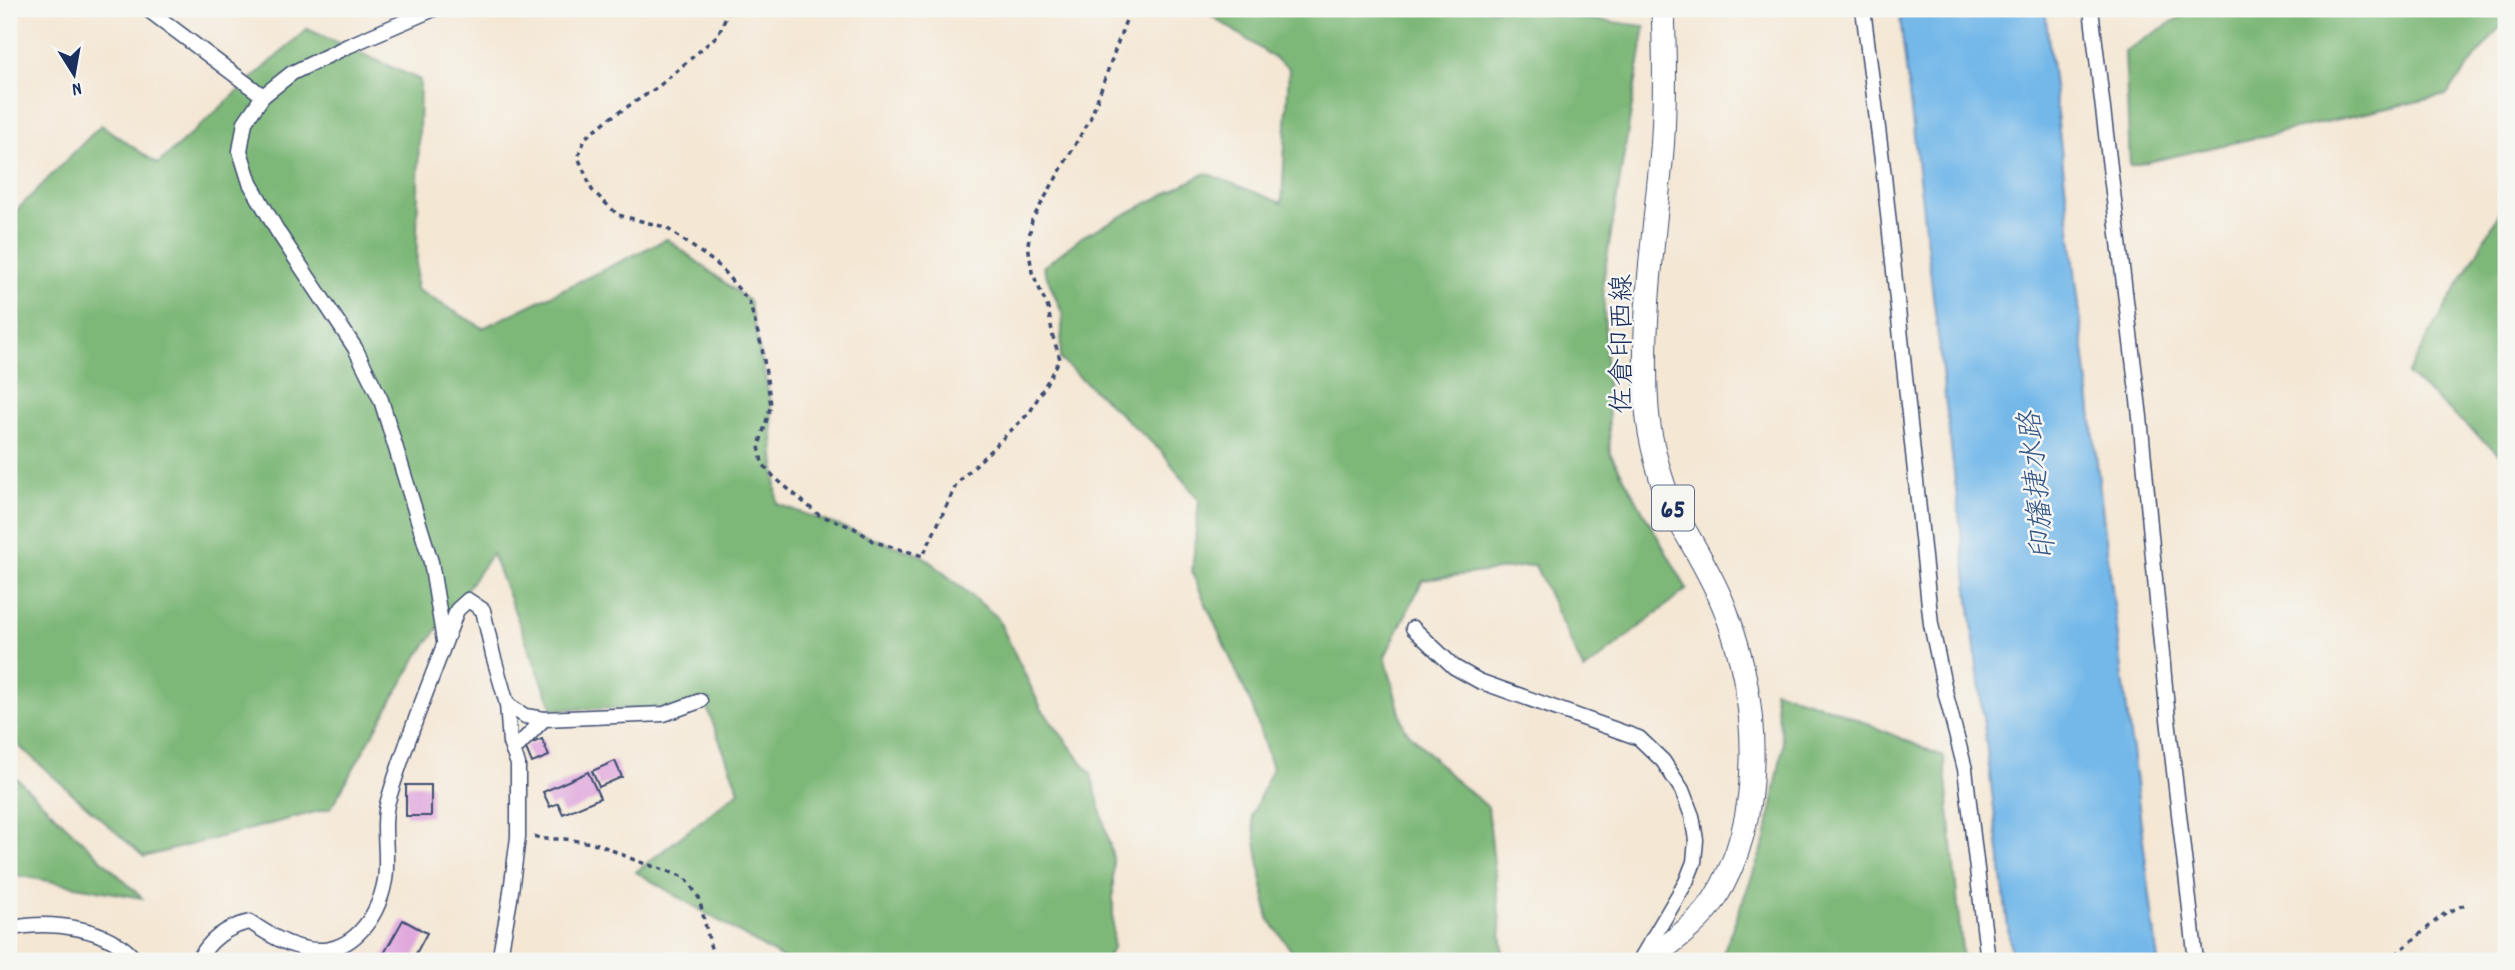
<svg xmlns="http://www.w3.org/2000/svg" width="2515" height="970" font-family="Dekko,'Klee One',sans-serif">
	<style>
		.forest { fill: #7eb878; stroke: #4c746b; stroke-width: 2 }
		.water { fill: #73b8e9; stroke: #4774a4; stroke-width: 2 }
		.building { fill: #dea0da }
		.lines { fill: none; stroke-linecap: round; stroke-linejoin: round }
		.street-casing { stroke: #3c4b70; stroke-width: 17 }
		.primary-casing { stroke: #3c4b70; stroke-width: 25 }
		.path { stroke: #3c4b70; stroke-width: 3.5; stroke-dasharray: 5 5; stroke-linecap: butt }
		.street { stroke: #fff; stroke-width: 14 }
		.primary { stroke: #fff; stroke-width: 23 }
		.labels { text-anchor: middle; stroke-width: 5; stroke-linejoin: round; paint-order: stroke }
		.shield { fill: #f6f6f2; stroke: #5d6b8a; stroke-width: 2 }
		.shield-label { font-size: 26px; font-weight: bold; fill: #1b2f5e }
		.street-label { font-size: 28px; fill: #1b2f5e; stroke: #f6f6f2 }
		.water-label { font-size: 30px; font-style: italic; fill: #355888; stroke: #f6f6f2 }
	</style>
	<rect width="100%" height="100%" fill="#f6f6f2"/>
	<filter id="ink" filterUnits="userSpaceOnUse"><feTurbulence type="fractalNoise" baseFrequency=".0143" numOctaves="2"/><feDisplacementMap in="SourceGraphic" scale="14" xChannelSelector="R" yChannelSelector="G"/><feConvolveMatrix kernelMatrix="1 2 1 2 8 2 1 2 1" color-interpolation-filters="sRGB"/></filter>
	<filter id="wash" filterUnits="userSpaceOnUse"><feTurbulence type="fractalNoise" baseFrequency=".00686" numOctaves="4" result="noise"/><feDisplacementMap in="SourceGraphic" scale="28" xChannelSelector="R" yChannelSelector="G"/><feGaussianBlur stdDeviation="1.57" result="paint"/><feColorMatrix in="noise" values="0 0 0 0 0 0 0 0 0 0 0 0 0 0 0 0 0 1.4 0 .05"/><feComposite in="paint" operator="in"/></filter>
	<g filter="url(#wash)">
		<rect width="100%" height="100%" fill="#f4e7d4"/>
		<!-- forest -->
		<g class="forest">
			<polygon points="1202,9 1508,9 1645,26 1603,282 1610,453 1687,589 1584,671 1535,565 1423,580 1385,656 1404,728 1456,781 1488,807 1504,961 1299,961 1268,918 1252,815 1272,769 1252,706 1192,573 1199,500 1161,451 1060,359 1063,315 1043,267 1083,236 1206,173 1282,203 1289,68"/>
			<polygon points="2193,9 2506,9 2506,19 2446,95 2130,166 2125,51"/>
			<polygon points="307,29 420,80 416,289 483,328 667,239 749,301 771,405 777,504 923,556 997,617 1041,708 1091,774 1113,858 1113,949 1104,961 787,961 636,872 739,791 707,708 553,709 492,554 415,660 331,808 144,857 9,737 9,340 20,333 9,218 101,125 158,164"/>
			<polygon points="2506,202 2506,460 2407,374"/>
			<polygon points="1774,690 1835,710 1944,757 1963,961 1720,961 1766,839 1783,745"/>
			<polygon points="9,771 142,898 9,874"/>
		</g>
		<!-- water -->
		<polygon class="water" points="1899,9 2045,9 2104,524 2158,961 2012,961"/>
		<g id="blocks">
			<!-- building -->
			<g class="building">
				<polygon points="542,739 549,756 532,763 525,746"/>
				<polygon points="615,761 622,777 599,787 592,771"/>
				<polygon points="588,772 600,798 563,814 558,803 550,807 543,792"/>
				<rect x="406" y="785" width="25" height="31"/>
				<polygon points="403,920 427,933 412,961 391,961 382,957"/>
				<polygon points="347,953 376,957 375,961 346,961"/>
			</g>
		</g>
	</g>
	<g filter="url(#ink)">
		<use href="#blocks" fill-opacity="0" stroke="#3c4b70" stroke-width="2"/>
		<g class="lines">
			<defs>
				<g id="street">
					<polyline points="147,9 263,96"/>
					<polyline points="434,9 348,46 292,73 263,96 245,122 240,151 250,183 278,232 355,348 381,400 431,562 444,641"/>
					<polyline points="1863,9 1884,176 1931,624 1946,695 1965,769 1988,961"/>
					<polyline points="2091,9 2140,417 2168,719 2196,961"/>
					<polyline points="1413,628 1454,667 1479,681 1639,738 1663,761 1682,790 1692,816 1696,840 1694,862 1686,882 1640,960"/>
					<polyline points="507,704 525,716 544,719 664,714 700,701"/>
					<polyline points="513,751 544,719"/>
					<path d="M9 929C48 920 110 926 136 961"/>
					<path d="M198 961C209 940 226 927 250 922 268 934 286 945 307 949 350 957 378 919 385 880 389 854 381 826 388 801 407 736 434 674 457 610L468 600 483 610 493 655 507 704 510 743 518 764V837L510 899 499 961"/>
				</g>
				<path id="primary" d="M1648 961C1670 943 1698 924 1714 900 1767 816 1759 699 1725 609 1712 575 1691 543 1674 511 1661 485 1649 438 1647 409 1641 326 1653 244 1661 162 1666 111 1665 60 1663 9"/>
			</defs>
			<!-- street casing -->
			<use href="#street" class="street-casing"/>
			<!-- primary casing -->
			<use href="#primary" class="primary-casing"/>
			<!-- path -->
			<g class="path">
				<polyline points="729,9 718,35 658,87 610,118 586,137 578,157 592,190 618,215 665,227 717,264 749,301 762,348 771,405 759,446 762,463 774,477 819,515 854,528 875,542 923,556 957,483 1030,412 1060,359 1053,337 1048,308 1032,272 1028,244 1032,220 1091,117 1130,9"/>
				<polyline points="534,836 543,839 565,839 598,844 637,861 685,877 699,898 714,961"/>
				<polyline points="2388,961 2444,914 2466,904"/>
			</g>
			<!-- street -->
			<use href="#street" class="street"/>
			<!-- primary -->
			<use href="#primary" class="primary"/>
		</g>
	</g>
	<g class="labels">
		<!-- shield labels -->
		<rect class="shield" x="1652" y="485.5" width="42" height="45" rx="5"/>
		<g class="shield-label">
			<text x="1673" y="517">65</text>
		</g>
		<!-- street labels -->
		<g class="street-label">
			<text transform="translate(1620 344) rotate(-90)" y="10">佐倉印西線</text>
		</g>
		<!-- water labels -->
		<g class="water-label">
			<text transform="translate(2036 486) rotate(-96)" y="10">印旛捷水路</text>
		</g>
	</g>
	<!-- margin -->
	<rect width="2515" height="970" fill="none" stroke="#f6f6f2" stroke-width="35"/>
	<!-- north arrow -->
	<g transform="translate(74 74) rotate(169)" stroke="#f6f6f2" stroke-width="5" paint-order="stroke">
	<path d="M0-5L12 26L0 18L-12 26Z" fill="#1b2f5e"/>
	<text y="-10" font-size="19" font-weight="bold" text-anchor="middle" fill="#1b2f5e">N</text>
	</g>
</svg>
